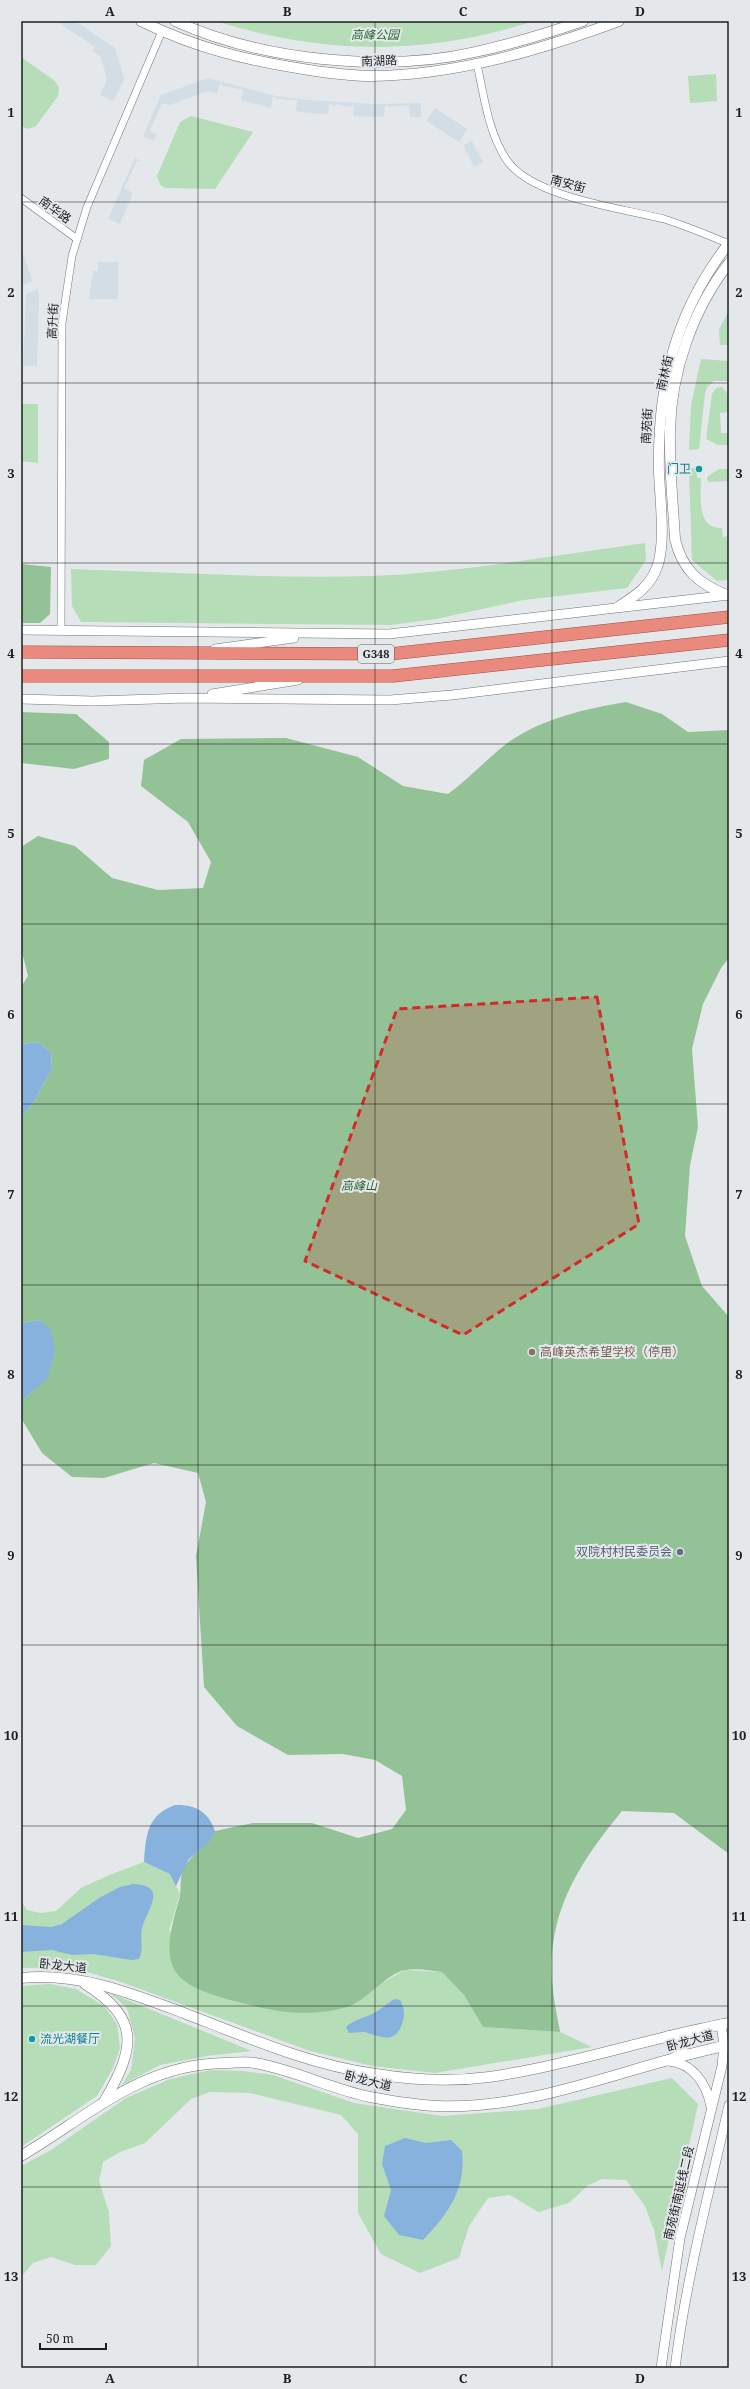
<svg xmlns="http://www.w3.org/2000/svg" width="750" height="2389" font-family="'Noto Serif','Noto Sans SC',serif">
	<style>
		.built { fill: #d3dde5 }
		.green { fill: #b5ddb7 }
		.forest { fill: #93c296 }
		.water { fill: #87b2de }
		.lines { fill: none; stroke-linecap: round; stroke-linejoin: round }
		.minor-casing { stroke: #717476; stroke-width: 8 }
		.tertiary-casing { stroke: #717476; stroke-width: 10 }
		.secondary-casing { stroke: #717476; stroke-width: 11 }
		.trunk-casing { stroke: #9e5148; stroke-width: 13 }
		.minor { stroke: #fff; stroke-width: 7 }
		.tertiary { stroke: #fff; stroke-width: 9 }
		.secondary { stroke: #fff; stroke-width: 10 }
		.trunk { stroke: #ea8a7e; stroke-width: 12 }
		.marked { fill: #d62828; fill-opacity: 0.2; stroke: #d62828; stroke-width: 3; stroke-dasharray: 8 5; stroke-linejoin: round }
		.grid { fill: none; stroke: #1d1e1f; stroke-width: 1; stroke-opacity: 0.55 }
		.culture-dot { fill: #0f9aa8; stroke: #e5e8eb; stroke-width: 1.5 }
		.education-dot { fill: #8d6e63; stroke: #e5e8eb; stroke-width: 1.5 }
		.service-dot { fill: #5c6f8a; stroke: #e5e8eb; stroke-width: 1.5 }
		.labels { text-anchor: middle; stroke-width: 4; stroke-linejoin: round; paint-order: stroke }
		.shield { fill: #e5e8eb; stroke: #595b5c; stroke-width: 1 }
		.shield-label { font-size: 11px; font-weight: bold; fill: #1d1e1f }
		.park-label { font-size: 12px; font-style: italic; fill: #266730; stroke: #e5e8eb }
		.street-label { font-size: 12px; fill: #1d1e1f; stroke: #e5e8eb }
		.culture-label { font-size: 12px; fill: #0d838f; stroke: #e5e8eb; text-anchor: end }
		.education-label { font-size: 12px; fill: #785e54; stroke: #e5e8eb; text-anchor: start }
		.service-label { font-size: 12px; fill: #4e5e75; stroke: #e5e8eb; text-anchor: end }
		.neatline { fill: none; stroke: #1d1e1f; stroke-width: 1.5 }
		.grid-label { font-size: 13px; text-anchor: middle; font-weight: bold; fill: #1d1e1f }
	</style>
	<rect width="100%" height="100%" fill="#e5e8eb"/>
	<!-- built -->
	<g class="built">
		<polygon points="56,21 75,21 115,48 124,79 114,101 100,95 107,79 101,57 92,51 95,47"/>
		<polygon points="208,78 276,96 308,100 375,104 421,103 421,117 410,117 409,105 389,107 385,105 384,117 353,116 354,105 350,107 337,104 336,106 329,104 328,114 308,113 296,111 297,100 277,99 273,96 271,108 241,100 244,90 224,86 220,83 217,94 208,91 170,105 162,103 150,131 157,135 154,141 143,136 161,95"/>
		<polygon points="435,108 467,129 459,142 426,121"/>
		<polygon points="472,141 483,162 474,167 463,145"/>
		<polygon points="135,158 141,161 137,161 124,188 133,193 120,224 108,219"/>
		<polygon points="21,248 33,281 21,286"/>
		<polygon points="98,262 118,262 118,299 89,299 93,271 98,271"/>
		<polygon points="37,289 39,296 37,366 23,366 26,294"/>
	</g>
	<!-- green -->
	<g class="green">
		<path d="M216 21H534C428 56 322 55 216 21Z"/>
		<polygon points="21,57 55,81 59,88 58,96 36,126 28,129 21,126"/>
		<polygon points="716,74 717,101 690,103 688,76"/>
		<polygon points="191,116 253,132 215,189 165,188 161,186 157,176 180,122"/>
		<polygon points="729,311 729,345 720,345 719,329"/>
		<polygon points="701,359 729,361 729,381 714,381 707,387 705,393 699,449 689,450 691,405"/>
		<polygon points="722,387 727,393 729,412 720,413 721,433 729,433 729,445 718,445 706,439 712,394 716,388"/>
		<polygon points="21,404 38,404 38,463 21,461"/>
		<path d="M696 467 697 478H701C701 496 696 529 722 528L723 537 729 536V580L717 581 692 560 689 469Z"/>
		<polygon points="719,469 729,469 729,481 708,482 707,477"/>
		<path d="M645 543 646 560 627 588 524 600 436 619 391 625 81 622 72 606 71 569C171 572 270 579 370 576 459 573 556 555 645 543Z"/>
		<polygon points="144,1862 171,1874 180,1894 169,1931 384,1982 405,1970 442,1972 464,1995 483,2027 560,2032 592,2047 435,2073 372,2066 310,2051 121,1982 70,1967 21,1968 21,1901 27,1910 40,1913 56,1911 81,1888 109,1875"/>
		<polygon points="50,1984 76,1989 104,2006 117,2024 120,2048 113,2068 97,2096 21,2147 21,1986"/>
		<polygon points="110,1993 252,2051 207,2056 160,2065 122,2085 131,2070 135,2038 127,2008"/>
		<polygon points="211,2070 243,2071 273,2075 354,2103 442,2116 538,2109 672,2078 698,2104 662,2271 654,2230 645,2206 626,2180 602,2179 587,2186 569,2203 538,2212 510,2195 488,2198 469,2226 459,2258 420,2273 381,2254 358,2213 358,2134 341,2115 250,2093 210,2092 191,2099 145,2143 120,2152 103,2162 99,2181 109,2212 111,2246 96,2265 75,2265 51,2257 33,2263 21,2277 21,2166 51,2150 126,2098 170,2079"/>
	</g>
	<!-- forest -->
	<g class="forest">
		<polygon points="21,564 51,567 50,614 40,623 21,623"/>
		<path d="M626 702 662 714 688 732 729 730V958L721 968 703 1004 692 1049 698 1127 690 1165 685 1236 702 1286 729 1317V1854L674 1813 622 1811C580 1862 547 1912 552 1981 553 1998 557 2015 560 2032L483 2027 464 1995 442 1972C431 1971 417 1968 406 1970 386 1973 367 2001 347 2007 307 2018 277 2012 238 2002 169 1984 158 1969 179 1900 182 1890 179 1880 183 1870 190 1854 207 1847 215 1831L253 1823H312L358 1838 392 1829 406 1810 402 1776 375 1760 343 1754 288 1755 237 1726 204 1687 196 1556 206 1502 198 1473 154 1463 104 1478 72 1477 42 1453 21 1418V1401L47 1378 40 1320 21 1323V1117L34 1102 52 1068 51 1053 38 1042 21 1044V987L28 976 21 948V847L38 836 75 846 112 878 158 890 203 888 211 862 188 822 141 786 144 760 181 739 286 738 358 757 403 786 448 794C467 780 483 763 501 748 535 720 584 709 626 702Z"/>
		<polygon points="21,712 76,714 109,742 109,759 74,769 21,763"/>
	</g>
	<!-- water -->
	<g class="water">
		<polygon points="38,1042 51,1053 52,1068 34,1102 21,1117 21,1044"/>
		<polygon points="40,1320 51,1330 55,1351 47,1379 21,1401 21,1323"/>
		<path d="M175 1805C195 1804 209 1812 215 1831L209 1842 189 1859 176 1886 170 1874 144 1862C146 1835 147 1815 175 1805Z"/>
		<path d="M133 1884C170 1885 146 1911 142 1929 140 1939 144 1949 139 1959L132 1960 93 1954 72 1955 52 1950 21 1952V1925L51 1927 62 1924 99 1898 120 1887Z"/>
		<path d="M395 1999 400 2000C404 2007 405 2013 403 2021 396 2044 385 2038 368 2033 363 2031 355 2033 349 2033L346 2027C354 2019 366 2018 376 2012 383 2008 387 2003 395 1999Z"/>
		<path d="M405 2138 426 2143 451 2140 462 2151C466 2189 449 2213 423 2240L399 2235 384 2216 391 2190 382 2164 385 2146Z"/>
	</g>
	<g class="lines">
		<defs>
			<g id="minor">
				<path d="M477 64C484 96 488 131 506 159 530 197 621 208 664 219 686 226 708 235 729 244"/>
				<polyline points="21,198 77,239"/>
				<polyline points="61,631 62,323 72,256 87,207 162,31"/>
			</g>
			<g id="tertiary">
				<polyline points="21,630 389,634 729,595"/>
				<polyline points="215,649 294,638"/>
				<polyline points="212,694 298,680"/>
				<polyline points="21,699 92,701 187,698 390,700 452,695 729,661"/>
				<path d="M668 2061C693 2063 707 2084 711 2107"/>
				<polyline points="661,2368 680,2238 722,2066 724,2045 721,2024"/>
				<path d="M675 2368C686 2279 709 2192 729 2105"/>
			</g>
			<g id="secondary">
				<path d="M141 21C195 48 249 61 309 70 329 73 351 76 372 76 457 75 540 50 619 21"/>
				<path d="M175 21C260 60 383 73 475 52 512 44 548 33 583 21"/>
				<path d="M727 595C699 584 682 570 675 539 673 503 669 466 670 430 671 372 693 309 729 263"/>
				<path d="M618 607C635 596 650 587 657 567 666 544 660 498 659 473 657 387 675 312 729 243"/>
				<path d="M21 1978C78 1972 131 1993 184 2013 246 2037 310 2065 376 2074 413 2080 452 2082 489 2077 570 2065 649 2038 729 2023"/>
				<path d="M85 1984C141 2019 135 2048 105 2100"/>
				<path d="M669 2036C685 2036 688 2049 675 2057"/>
				<path d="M21 2156C89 2116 141 2064 225 2063 235 2063 246 2061 255 2063 295 2070 331 2089 370 2097 391 2101 415 2105 437 2106 538 2110 632 2064 729 2045"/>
			</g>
			<g id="trunk">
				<polyline points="21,652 390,654 729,617"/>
				<polyline points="21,676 393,676 729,640"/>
			</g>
		</defs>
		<!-- minor casing -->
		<use href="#minor" class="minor-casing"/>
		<!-- tertiary casing -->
		<use href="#tertiary" class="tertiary-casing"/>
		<!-- secondary casing -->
		<use href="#secondary" class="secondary-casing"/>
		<!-- trunk casing -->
		<use href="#trunk" class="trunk-casing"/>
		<!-- minor -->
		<use href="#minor" class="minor"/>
		<!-- tertiary -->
		<use href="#tertiary" class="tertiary"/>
		<!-- secondary -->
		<use href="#secondary" class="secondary"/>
		<!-- trunk -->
		<use href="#trunk" class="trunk"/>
	</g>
	<!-- marked area -->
	<path class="marked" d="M597 997 639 1224 463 1335 305 1261 397 1009Z"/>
	<!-- grid -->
	<path class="grid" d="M198 21V2368M375 21V2368M552 21V2368M21 202H729M21 383H729M21 563H729M21 744H729M21 924H729M21 1104H729M21 1285H729M21 1465H729M21 1645H729M21 1826H729M21 2006H729M21 2187H729"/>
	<!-- markers -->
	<g class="culture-dot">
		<circle cx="699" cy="469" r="4"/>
		<circle cx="32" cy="2039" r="4"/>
	</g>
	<circle class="education-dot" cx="532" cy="1352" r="4"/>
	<circle class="service-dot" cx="680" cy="1552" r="4"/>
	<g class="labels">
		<!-- shield labels -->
		<rect class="shield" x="358" y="645" width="36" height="18" rx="3"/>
		<g class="shield-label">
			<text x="376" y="658">G348</text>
		</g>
		<!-- park labels -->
		<g class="park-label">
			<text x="375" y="39">高峰公园</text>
			<text x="359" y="1190">高峰山</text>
		</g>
		<!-- street labels -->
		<g class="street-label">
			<text transform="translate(379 61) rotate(-2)" y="4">南湖路</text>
			<text transform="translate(568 184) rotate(15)" y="4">南安街</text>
			<text transform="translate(55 210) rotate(36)" y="4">南华路</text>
			<text transform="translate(53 321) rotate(-87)" y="4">高升街</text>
			<text transform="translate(665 373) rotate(-77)" y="4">南林街</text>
			<text transform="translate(647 426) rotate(-87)" y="4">南苑街</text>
			<text transform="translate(63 1966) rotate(6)" y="4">卧龙大道</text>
			<text transform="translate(690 2041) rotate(-15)" y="4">卧龙大道</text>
			<text transform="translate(368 2081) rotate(14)" y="4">卧龙大道</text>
			<text transform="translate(679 2193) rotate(-77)" y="4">南苑街南延线二段</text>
		</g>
		<!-- culture labels -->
		<g class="culture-label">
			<text x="691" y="473">门卫</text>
			<text x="40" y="2043" text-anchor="start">流光湖餐厅</text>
		</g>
		<!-- education labels -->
		<g class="education-label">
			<text x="540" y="1356">高峰英杰希望学校（停用）</text>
		</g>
		<!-- service labels -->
		<g class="service-label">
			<text x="672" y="1556">双院村村民委员会</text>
		</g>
	</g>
	<!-- border -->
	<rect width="750" height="2389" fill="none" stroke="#e5e8eb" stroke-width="44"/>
	<!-- scale -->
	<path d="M40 2343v6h66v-6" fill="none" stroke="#1d1e1f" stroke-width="2"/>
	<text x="46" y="2343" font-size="12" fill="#1d1e1f" stroke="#e5e8eb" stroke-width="3" paint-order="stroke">50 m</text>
	<rect x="22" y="22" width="706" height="2345" class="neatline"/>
	<g class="grid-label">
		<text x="110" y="16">A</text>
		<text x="287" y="16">B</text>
		<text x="463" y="16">C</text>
		<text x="640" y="16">D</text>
		<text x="11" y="117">1</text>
		<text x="739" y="117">1</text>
		<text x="11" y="297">2</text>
		<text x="739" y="297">2</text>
		<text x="11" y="478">3</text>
		<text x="739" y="478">3</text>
		<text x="11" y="658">4</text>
		<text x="739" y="658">4</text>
		<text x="11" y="838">5</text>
		<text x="739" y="838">5</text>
		<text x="11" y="1019">6</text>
		<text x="739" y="1019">6</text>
		<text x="11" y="1199">7</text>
		<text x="739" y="1199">7</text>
		<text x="11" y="1379">8</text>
		<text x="739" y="1379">8</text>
		<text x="11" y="1560">9</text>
		<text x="739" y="1560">9</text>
		<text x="11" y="1740">10</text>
		<text x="739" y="1740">10</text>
		<text x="11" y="1921">11</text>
		<text x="739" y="1921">11</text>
		<text x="11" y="2101">12</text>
		<text x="739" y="2101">12</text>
		<text x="11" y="2281">13</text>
		<text x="739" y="2281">13</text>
		<text x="110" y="2383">A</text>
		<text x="287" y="2383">B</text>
		<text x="463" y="2383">C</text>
		<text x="640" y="2383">D</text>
	</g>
</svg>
